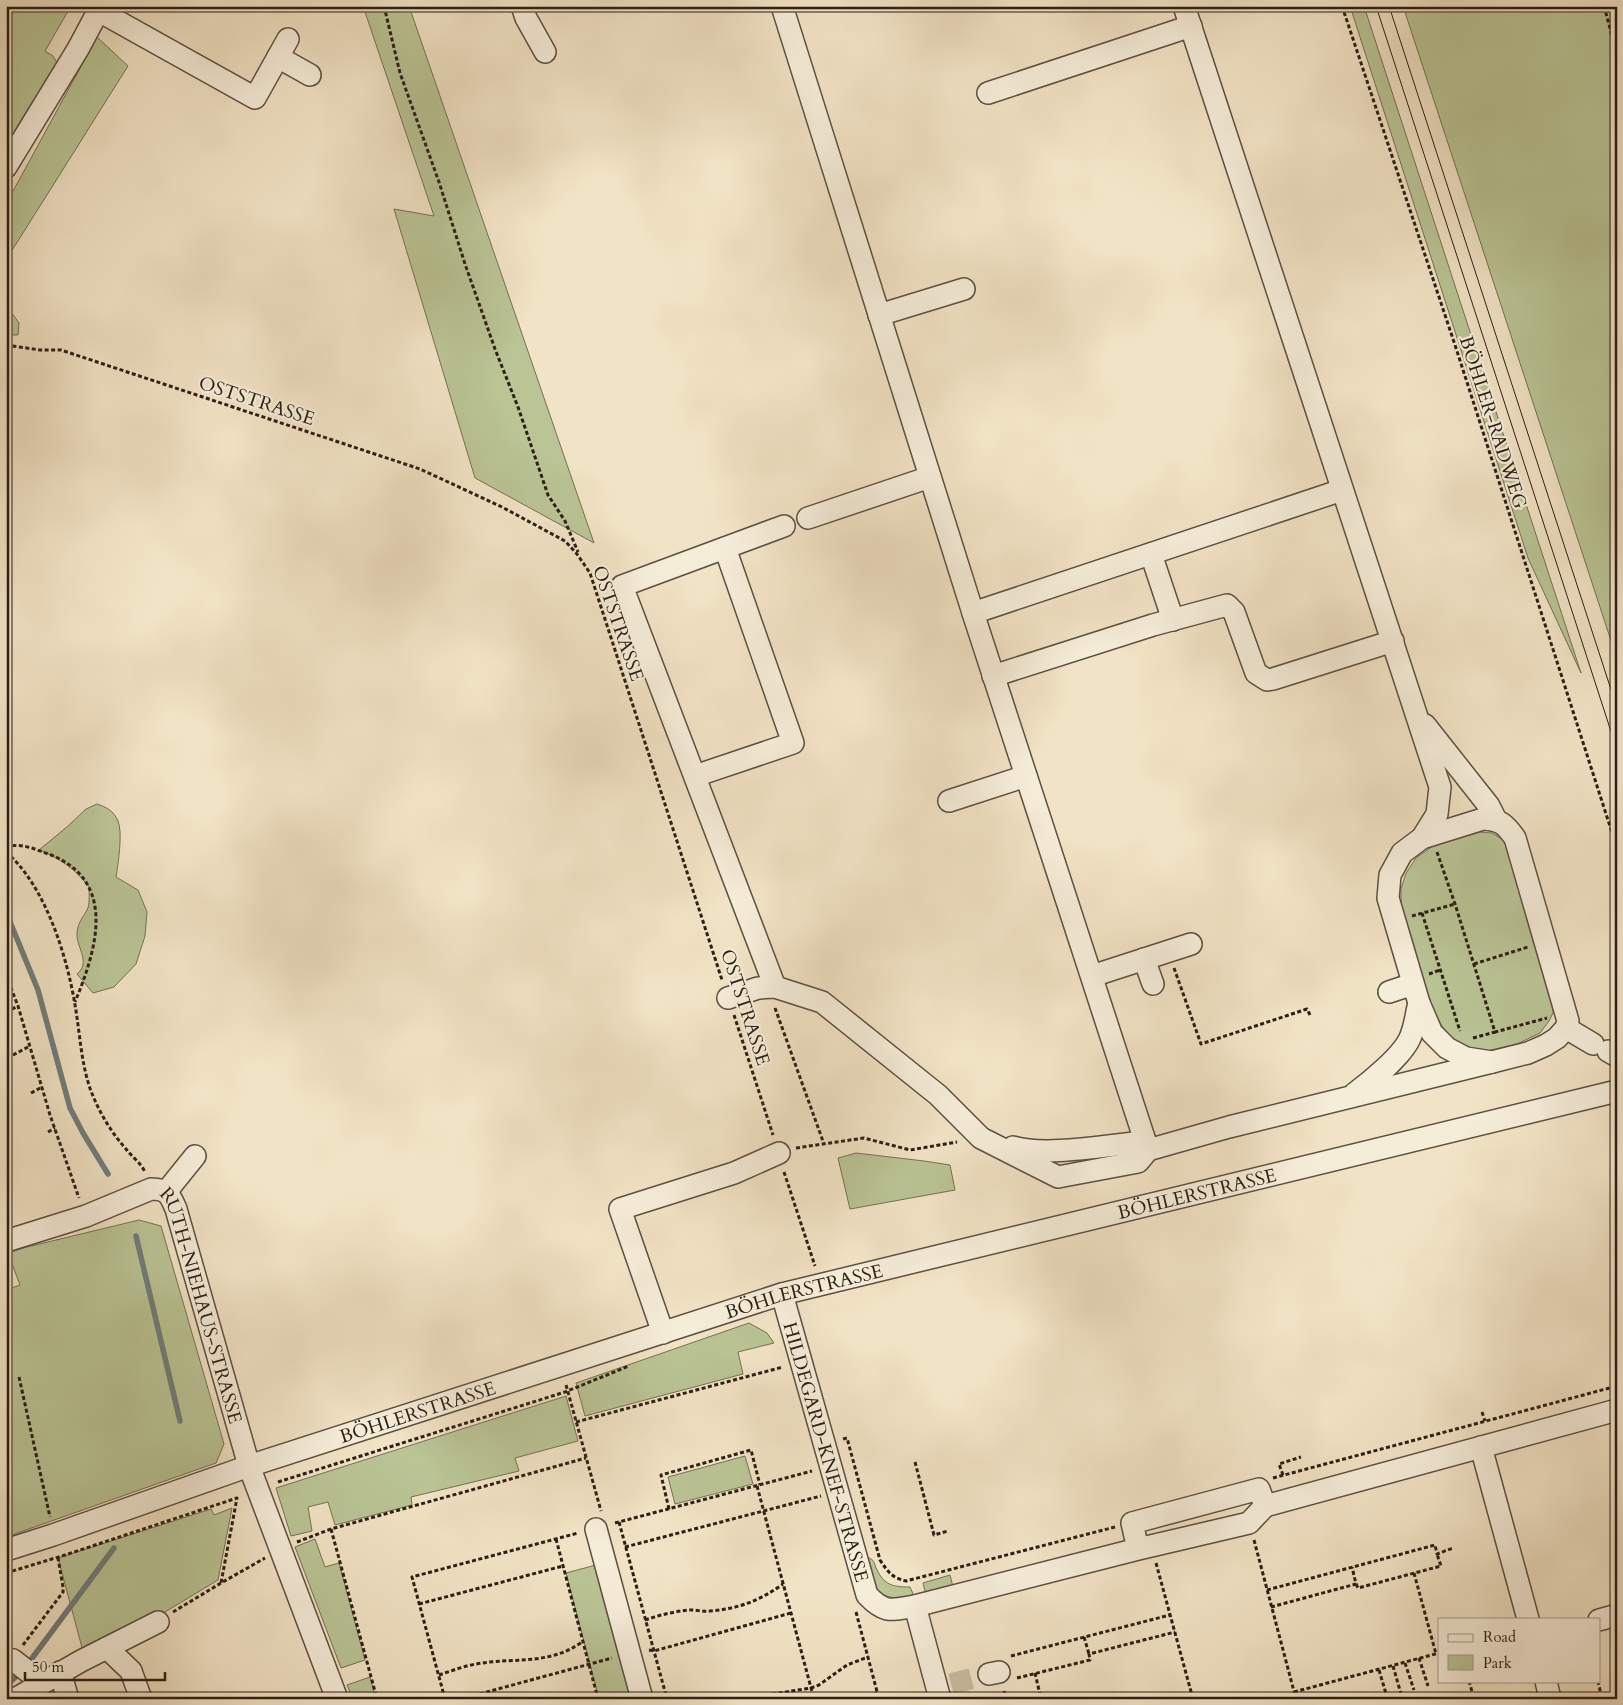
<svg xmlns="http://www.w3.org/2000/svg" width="1623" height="1705" font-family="Cardo,serif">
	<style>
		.green { fill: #bac495; stroke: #727254 }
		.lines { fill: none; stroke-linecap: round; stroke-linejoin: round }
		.stream { stroke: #707d7a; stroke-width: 5.5 }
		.minor-tunnel { stroke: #c9bca2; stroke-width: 21; stroke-dasharray: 21 11; stroke-linecap: butt }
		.minor-casing { stroke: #5c5040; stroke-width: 24 }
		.path { stroke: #2b1f14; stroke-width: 3; stroke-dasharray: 4 2.5; stroke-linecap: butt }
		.minor { stroke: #f6edd9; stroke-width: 21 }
		.tram { stroke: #2b1f14; stroke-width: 1 }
		.labels { text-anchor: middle; stroke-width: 4.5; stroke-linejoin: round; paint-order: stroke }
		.street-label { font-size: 19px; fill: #2b1f14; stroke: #f6edd9 }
	</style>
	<rect width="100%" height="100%" fill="#f1e3c5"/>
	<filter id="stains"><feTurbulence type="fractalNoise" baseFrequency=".004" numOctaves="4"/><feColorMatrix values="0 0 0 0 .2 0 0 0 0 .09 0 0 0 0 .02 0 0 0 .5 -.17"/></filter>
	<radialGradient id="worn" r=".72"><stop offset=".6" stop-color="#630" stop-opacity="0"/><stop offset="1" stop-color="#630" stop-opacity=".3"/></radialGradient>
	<!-- green -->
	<g class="green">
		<polygon points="6,6 71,6 45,51 53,56 60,68 6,153"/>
		<polygon points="363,6 409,6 594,543 475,478 394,209 434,216"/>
		<polygon points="1350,6 1364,6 1581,673 1528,558"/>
		<polygon points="1403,6 1617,6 1617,659"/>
		<polygon points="97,37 128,66 6,260 6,204"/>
		<polygon points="6,305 19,323 18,335 6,335"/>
		<path d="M97 804C106 807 114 811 118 821 123 832 118 865 116 877L138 890 147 912 145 936 136 964 114 987 93 993 77 974C91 963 77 948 77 935 77 924 82 919 87 910 90 905 89 894 89 887 75 869 60 858 39 850L68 826 86 809Z"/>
		<polygon points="1480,832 1492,833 1505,841 1554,990 1553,1013 1549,1021 1540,1033 1517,1044 1487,1051 1467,1048 1451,1038 1435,1017 1401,910 1401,889 1406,873 1416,858 1433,846"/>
		<polygon points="856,1153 924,1161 950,1165 955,1190 850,1209 838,1158"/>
		<polygon points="139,1220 161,1226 224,1444 216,1463 6,1537 6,1290 20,1285 8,1253 27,1247"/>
		<polygon points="749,1323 767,1333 774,1343 738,1352 743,1374 585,1416 576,1383"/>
		<polygon points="566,1396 578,1441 515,1458 519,1471 411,1497 412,1505 335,1525 328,1502 308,1507 312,1531 291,1536 276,1488"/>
		<polygon points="745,1456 753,1484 675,1504 668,1477"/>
		<polygon points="232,1508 218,1580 155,1618 84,1655 58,1558 211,1509 214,1515"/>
		<polygon points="315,1539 325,1567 339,1563 365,1660 341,1668 295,1547"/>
		<path d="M869 1558C874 1560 874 1562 876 1568 884 1585 892 1587 910 1587L914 1596C877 1603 875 1589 862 1560Z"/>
		<polygon points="596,1565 632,1699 599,1699 566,1573"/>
		<polygon points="950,1575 953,1587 926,1595 923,1583"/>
		<polygon points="370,1677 376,1699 353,1699 347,1685"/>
	</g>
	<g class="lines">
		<!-- stream -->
		<g class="stream">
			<polyline points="6,912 38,990 70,1108 83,1133 108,1174"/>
			<polyline points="136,1236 180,1421"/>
			<polyline points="27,1665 114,1548"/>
			<polyline points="6,1686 21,1672"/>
		</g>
		<!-- minor-tunnel -->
		<polyline class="minor-tunnel" points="951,1684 989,1674"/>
		<defs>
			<g id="minor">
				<polyline points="522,6 526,18 545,52"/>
				<polyline points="782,6 973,613 1148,1150 1229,1127 1492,1062"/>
				<polyline points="1184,6 1440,787 1437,814 1422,838"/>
				<polyline points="99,11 255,98 288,39"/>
				<polyline points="278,57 310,75"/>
				<polyline points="988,93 1191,26"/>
				<polyline points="6,167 78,49 101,6"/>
				<polyline points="879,315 964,289"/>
				<polyline points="808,518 930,477"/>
				<polyline points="1151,554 1173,620"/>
				<polyline points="973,613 1342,490"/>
				<polyline points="993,676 1153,625 1227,605 1234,612 1256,673 1267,680 1273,679 1393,641"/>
				<polyline points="1425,725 1489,806 1496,820"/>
				<polyline points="695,776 793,743 725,548"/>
				<polyline points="949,801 1026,776"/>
				<path d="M1483 819C1501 820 1505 824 1515 838L1568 1021 1566 1028 1557 1038 1546 1045 1528 1053 1492 1062 1466 1058 1447 1048 1432 1033 1419 1003 1388 898 1390 875 1402 853 1422 838Z"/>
				<polyline points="1144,959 1153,984"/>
				<polyline points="1092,976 1191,944"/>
				<polyline points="775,987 622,586 784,526"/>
				<polyline points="1389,992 1413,984"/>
				<polyline points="728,998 758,988 775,987 822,1002 938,1095 981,1138 1058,1177 1138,1162 1148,1150"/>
				<polyline points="1566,1028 1593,1044"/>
				<polyline points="1608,1051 1617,1056"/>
				<path d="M1354 1094C1370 1082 1402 1056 1410 1038 1415 1027 1416 1014 1419 1003"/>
				<path d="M1013 1147C1047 1157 1107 1145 1144 1142"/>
				<polyline points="166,1192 195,1156"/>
				<path id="s1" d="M6 1241 86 1216 151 1189C168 1189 170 1195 176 1209L249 1466 337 1699"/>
				<path id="s2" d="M782 1294 867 1595C885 1614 891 1610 915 1606L1138 1549 1249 1523 1265 1506 1259 1489 1132 1523 1138 1549"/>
				<polyline points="663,1333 620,1209 734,1173 779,1153"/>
				<polyline points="1481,1447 1528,1619"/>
				<polyline points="1265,1506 1617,1410"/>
				<polyline points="596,1529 642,1699"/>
				<path id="s3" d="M6 1550 53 1535 249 1466 782 1294 1617 1091"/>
				<polyline points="915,1606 940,1699"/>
				<polyline points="1599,1620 1617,1615"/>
				<polyline points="107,1648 131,1671 141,1699"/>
				<polyline points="6,1664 13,1660 43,1683"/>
				<polyline points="60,1672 68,1699"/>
				<polyline points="989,1674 999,1672"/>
				<polyline points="1546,1681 1550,1699"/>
				<polyline points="15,1699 81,1661 158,1622"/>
			</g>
		</defs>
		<!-- minor casing -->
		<use href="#minor" class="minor-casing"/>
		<!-- path -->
		<g class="path">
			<polyline points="384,6 400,73 439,182 465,264 495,349 518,407 548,495 565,521 578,552"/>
			<polyline points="1342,6 1455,345 1617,848"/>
			<polyline points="1604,6 1617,54"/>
			<polyline points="6,345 40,350 61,350 73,354 420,469 502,507 565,541 577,554 590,573 722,980"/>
			<path d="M6 847C21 842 37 850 51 855 118 882 96 951 75 1002"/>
			<path d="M6 852C45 885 67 956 75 1005 80 1033 81 1064 91 1091 99 1112 111 1132 126 1149 132 1157 141 1163 145 1172"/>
			<polyline points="1437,852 1455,904 1495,1032 1547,1018"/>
			<polyline points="1422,913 1460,1031"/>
			<polyline points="1412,916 1455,904"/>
			<polyline points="1474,964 1528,947"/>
			<polyline points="1174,968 1201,1044 1307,1009 1310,1015"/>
			<polyline points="1429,974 1440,970"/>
			<polyline points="6,975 18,1006 50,1115 79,1198"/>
			<polyline points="775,1008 824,1144"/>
			<polyline points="6,1012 18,1006"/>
			<polyline points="734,1015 773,1135"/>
			<polyline points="1473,1038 1495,1032"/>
			<polyline points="13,1055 30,1046"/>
			<polyline points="31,1093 42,1087"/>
			<polyline points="48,1132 55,1128"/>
			<polyline points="796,1148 864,1138 910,1150 957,1142"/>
			<polyline points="784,1172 815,1266"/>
			<polyline points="19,1377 50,1517"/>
			<polyline points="566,1385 601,1511"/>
			<polyline points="1482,1412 1485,1421"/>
			<polyline points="576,1422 783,1367"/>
			<path d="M843 1439 847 1438 880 1560C888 1572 892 1578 906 1581L1115 1527"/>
			<polyline points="915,1462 934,1535 948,1531"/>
			<polyline points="1283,1475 1279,1464 1301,1457"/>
			<polyline points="1273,1478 1617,1386"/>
			<polyline points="278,1482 565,1392 629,1366"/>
			<polyline points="757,1486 814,1699"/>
			<polyline points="669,1509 661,1475 751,1450 760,1485"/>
			<polyline points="619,1522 667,1699"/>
			<polyline points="615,1523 812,1471"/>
			<polyline points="331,1529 377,1699"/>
			<polyline points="556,1539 598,1699"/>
			<polyline points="1254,1540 1296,1699"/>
			<polyline points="297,1542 331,1529 586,1458"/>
			<polyline points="625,1547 821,1496"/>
			<polyline points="1156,1563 1193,1699"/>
			<polyline points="6,1573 65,1555 237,1498 221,1583"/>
			<polyline points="1414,1573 1436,1654"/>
			<polyline points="1356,1584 1358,1588 1441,1566 1437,1554"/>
			<polyline points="1267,1590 1435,1545 1437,1554 1453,1548"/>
			<polyline points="419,1604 563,1566"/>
			<polyline points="1271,1607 1356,1584 1352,1567"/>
			<polyline points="173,1612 221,1583 265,1558"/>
			<polyline points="856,1612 879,1699"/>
			<path d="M645 1620C660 1615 675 1611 691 1610 697 1610 704 1612 710 1611 738 1609 761 1600 783 1584"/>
			<polyline points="1084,1637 1089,1654"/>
			<polyline points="23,1645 63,1592 63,1587 58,1558"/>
			<polyline points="649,1650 654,1651 791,1613"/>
			<polyline points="1011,1656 1170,1615"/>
			<polyline points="1419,1658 1428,1686"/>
			<polyline points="1405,1663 1414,1690"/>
			<polyline points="1393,1666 1401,1694"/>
			<polyline points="1379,1670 1387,1697"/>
			<polyline points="1035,1673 1041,1699"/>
			<path d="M439 1675C451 1671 464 1666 476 1664 514 1657 548 1666 582 1642"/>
			<polyline points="1017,1678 1090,1660 1089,1654 1175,1632"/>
			<polyline points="1469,1681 1474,1699"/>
			<polyline points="1598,1681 1602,1699"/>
			<polyline points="1004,1691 1006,1699"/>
			<polyline points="1294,1692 1439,1653"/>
			<polyline points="445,1699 412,1577 578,1533"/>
			<polyline points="461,1699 612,1658"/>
			<polyline points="760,1699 773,1694 811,1688 819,1685 847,1665 868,1657"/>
			<polyline points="856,1699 877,1693"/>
		</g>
		<!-- minor -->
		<use href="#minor" class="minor"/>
		<!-- tram -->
		<g class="tram">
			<polyline points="1376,6 1617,750"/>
			<polyline points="1389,6 1617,708"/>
		</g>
	</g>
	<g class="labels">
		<!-- street labels -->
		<g class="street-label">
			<text transform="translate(257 400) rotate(18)" y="7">OSTSTRASSE</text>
			<text transform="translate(1494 422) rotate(72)" y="7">BÖHLER-RADWEG</text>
			<text transform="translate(619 623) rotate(71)" y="7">OSTSTRASSE</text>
			<text transform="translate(746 1007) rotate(72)" y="7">OSTSTRASSE</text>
			<text dy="7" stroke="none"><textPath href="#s3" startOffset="1244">BÖHLERSTRASSE</textPath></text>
			<text dy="7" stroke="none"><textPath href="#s3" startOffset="839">BÖHLERSTRASSE</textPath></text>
			<text dy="7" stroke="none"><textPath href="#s1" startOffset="289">RUTH-NIEHAUS-STRASSE</textPath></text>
			<text dy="7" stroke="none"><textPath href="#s3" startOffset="434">BÖHLERSTRASSE</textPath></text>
			<text dy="7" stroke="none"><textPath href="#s2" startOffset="164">HILDEGARD-KNEF-STRASSE</textPath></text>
		</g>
	</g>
	<!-- margin -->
	<rect width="1623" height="1705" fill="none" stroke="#f1e3c5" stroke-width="25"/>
	<rect x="8" y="8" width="1608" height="1690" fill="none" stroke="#2b1f14" stroke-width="2.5"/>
	<rect x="12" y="12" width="1598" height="1680" fill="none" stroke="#2b1f14"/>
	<!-- legend -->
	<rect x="1438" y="1618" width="162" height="65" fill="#f6edd9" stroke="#a59b8a"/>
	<rect x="1448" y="1634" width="25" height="8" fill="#f6edd9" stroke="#a59b8a"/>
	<text x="1483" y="1642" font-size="15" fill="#2b1f14">Road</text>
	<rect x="1448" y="1655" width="25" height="15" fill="#bac495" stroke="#a59b8a"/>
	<text x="1483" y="1668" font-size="15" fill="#2b1f14">Park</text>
	<!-- scale -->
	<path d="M25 1672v8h140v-8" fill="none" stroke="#2b1f14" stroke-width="2.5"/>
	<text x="32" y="1672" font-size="15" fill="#2b1f14" stroke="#f6edd9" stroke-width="4" paint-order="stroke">50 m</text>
	<rect width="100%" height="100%" filter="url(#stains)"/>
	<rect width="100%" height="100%" fill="url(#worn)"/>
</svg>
